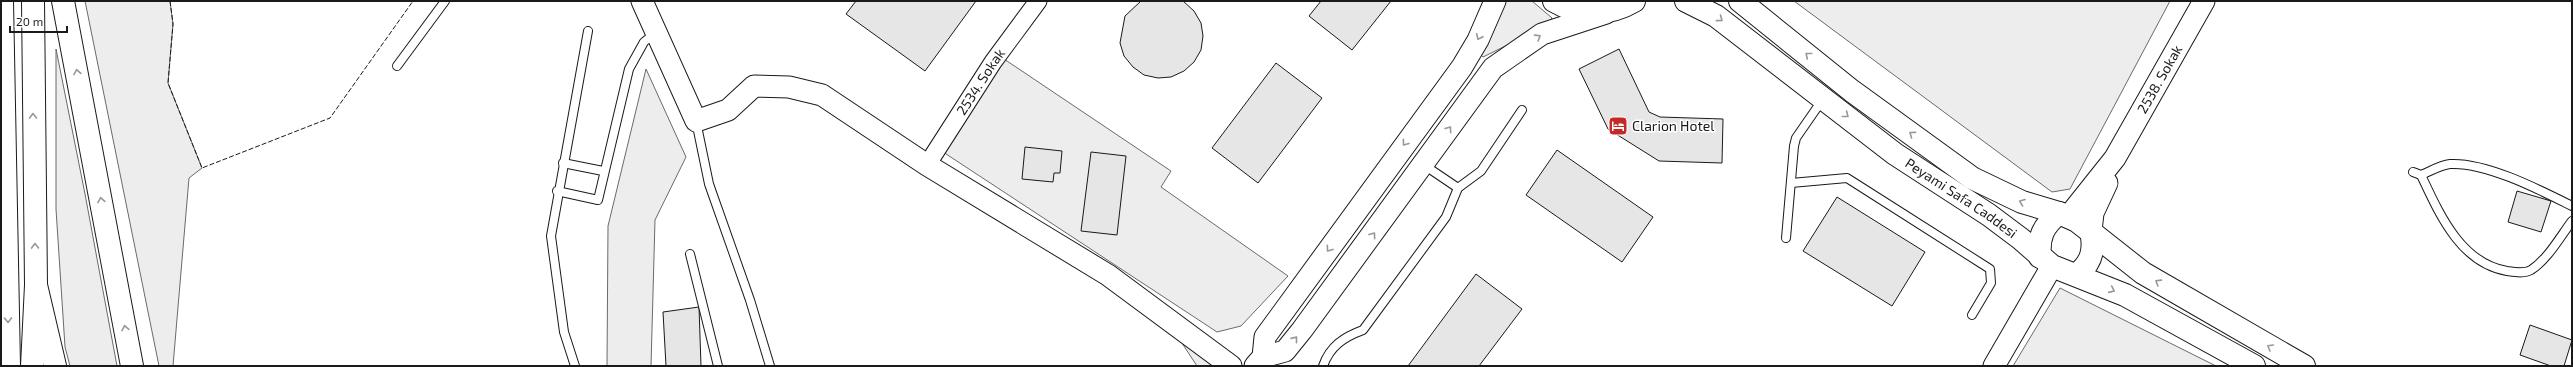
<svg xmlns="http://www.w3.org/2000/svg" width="2573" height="367" font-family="'Exo 2',sans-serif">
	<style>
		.built { fill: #ededed; stroke: #6a6a6a }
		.building { fill: #e6e6e6; stroke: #1a1a1a }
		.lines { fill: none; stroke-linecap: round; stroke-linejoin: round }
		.service-casing { stroke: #1a1a1a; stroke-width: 10 }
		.minor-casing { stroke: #1a1a1a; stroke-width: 19 }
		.tertiary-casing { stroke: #1a1a1a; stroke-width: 23 }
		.secondary-casing { stroke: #1a1a1a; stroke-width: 24 }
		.primary-casing { stroke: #1a1a1a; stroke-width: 24 }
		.service { stroke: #fff; stroke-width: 8 }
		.minor { stroke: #fff; stroke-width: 17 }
		.tertiary { stroke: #fff; stroke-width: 21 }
		.secondary { stroke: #fff; stroke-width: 22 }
		.primary { stroke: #fff; stroke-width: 22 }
		.fence { stroke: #1a1a1a; stroke-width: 1; stroke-dasharray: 5 2; stroke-linecap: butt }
		.oneway { stroke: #989898 }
		.labels { text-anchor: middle; stroke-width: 3; stroke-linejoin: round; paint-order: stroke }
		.street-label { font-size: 14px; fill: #1a1a1a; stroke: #fff }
		.poi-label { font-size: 14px; fill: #1a1a1a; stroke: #fff; text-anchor: start }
	</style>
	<rect width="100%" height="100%" fill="#fff"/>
	<!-- built -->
	<g class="built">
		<polygon points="85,1 170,1 173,24 168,83 202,168 189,178 173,366 159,366"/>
		<polygon points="1500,1 1532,1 1552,18 1548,25 1483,57 1480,54"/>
		<polygon points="1794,1 2170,1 2070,189 2052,192"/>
		<polygon points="56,49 85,194 117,366 70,366 65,347 56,209"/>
		<polygon points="1001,57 1171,171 1161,187 1288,276 1241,326 1217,332 940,150"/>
		<polygon points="646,69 686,157 655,220 651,366 607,366 608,226"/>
		<polygon points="2060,288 2216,366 2013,366"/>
		<polygon points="1180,340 1213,366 1197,366"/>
	</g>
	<!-- building -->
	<g class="building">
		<polygon points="856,1 976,1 925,71 846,14"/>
		<polygon points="1141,1 1183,1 1194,11 1201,23 1203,36 1201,50 1194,62 1184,71 1171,77 1158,78 1144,75 1133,67 1124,56 1120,43 1125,16"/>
		<polygon points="1321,1 1391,1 1352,50 1309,16"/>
		<polygon points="1619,49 1649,112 1660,117 1723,119 1722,163 1659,161 1608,129 1579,69"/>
		<polygon points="1276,63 1322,98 1258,183 1212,148"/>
		<polygon points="1025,147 1062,151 1060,173 1054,173 1053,182 1022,179"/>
		<polygon points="1557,150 1653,217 1622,262 1526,195"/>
		<polygon points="1091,152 1126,156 1117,235 1081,231"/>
		<polygon points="2517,191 2551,201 2541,232 2508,222"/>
		<polygon points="1837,197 1925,252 1892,306 1803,251"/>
		<polygon points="1476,274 1522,309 1479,366 1408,366"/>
		<polygon points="699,307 701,366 666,366 663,312"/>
		<polygon points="2530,325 2572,340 2564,366 2551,366 2520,355"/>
	</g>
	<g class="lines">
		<defs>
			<g id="service">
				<polyline points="397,66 445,1"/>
				<polyline points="696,121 709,184 750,300 770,366"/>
				<polyline points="563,163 603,171"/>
				<polyline points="1424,165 1458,188"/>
				<path d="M2413 172 2421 175C2429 172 2440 165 2450 164 2486 162 2540 190 2572 206"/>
				<path d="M2421 175C2439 213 2460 263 2507 271 2514 272 2524 274 2531 270 2548 259 2560 237 2572 221"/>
				<polyline points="1791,183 1847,178 1990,269 1991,283 1972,315"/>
				<polyline points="557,191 598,200 629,69 644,42 655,33"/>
				<polyline points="1786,238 1794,146 1796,138 1823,99"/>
				<polyline points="690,254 718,366"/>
				<polyline points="575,366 564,332 551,236 588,31"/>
				<path d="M1323 366C1330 346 1344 337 1363 330L1446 217 1458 188 1481 171 1522 110"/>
			</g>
			<g id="minor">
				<path id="s1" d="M927 165 993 62 1038 1"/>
			</g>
			<g id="tertiary">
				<polyline points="642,1 696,121 728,110 754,86 789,87 822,95 927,165 1108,275 1231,366"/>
				<path id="s2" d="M2068 217 2115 158 2204 1"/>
				<polyline points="2091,231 2093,213 2107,183"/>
				<polyline points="1263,357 1285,351 1302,330 1493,68 1542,34 1606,13"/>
				<polyline points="1255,366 1263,357 1265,337 1462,67 1478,40 1495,1"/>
				<polyline points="1994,366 2052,266"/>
			</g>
			<g id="secondary">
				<polyline points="33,1 36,285 55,366"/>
				<polyline points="63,1 132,366"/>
				<path d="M1554 1C1579 16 1609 16 1634 1"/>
				<path id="s3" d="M1686 1 1716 16 1895 154 1989 215 2021 239 2052 266 2125 295 2254 366"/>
				<polyline points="1740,1 1852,91 1972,178 2022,202 2059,213 2077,221 2143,273 2304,366"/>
				<path d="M2040 257C2038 237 2043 226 2059 213"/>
				<path d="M2077 274C2092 263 2095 249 2091 231"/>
			</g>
			<g id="primary">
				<polyline points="2,1 9,366"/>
				<polyline points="32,366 36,285"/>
			</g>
		</defs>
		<!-- service casing -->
		<use href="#service" class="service-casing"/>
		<!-- minor casing -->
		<use href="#minor" class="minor-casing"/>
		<!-- tertiary casing -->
		<use href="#tertiary" class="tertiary-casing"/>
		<!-- secondary casing -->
		<use href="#secondary" class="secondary-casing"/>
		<!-- primary casing -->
		<use href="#primary" class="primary-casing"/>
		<!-- service -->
		<use href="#service" class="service"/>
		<!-- minor -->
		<use href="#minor" class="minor"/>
		<!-- tertiary -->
		<use href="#tertiary" class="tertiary"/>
		<!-- secondary -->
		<use href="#secondary" class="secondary"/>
		<!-- primary -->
		<use href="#primary" class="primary"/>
		<!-- fence -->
		<polyline class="fence" points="170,1 173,24 168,83 202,168 330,118 413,1"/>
	</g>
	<!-- one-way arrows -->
	<defs><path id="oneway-chevron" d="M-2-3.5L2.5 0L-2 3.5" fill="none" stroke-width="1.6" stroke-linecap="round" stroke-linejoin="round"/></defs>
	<g class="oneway">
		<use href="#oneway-chevron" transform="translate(1720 19) rotate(37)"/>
		<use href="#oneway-chevron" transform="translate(1479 37) rotate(115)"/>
		<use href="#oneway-chevron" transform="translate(1538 37) rotate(-32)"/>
		<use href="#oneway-chevron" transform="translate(1808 55) rotate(-141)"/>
		<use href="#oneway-chevron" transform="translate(77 72) rotate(-100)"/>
		<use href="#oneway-chevron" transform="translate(1846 115) rotate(38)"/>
		<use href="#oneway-chevron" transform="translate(33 116) rotate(-91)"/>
		<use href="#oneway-chevron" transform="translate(1449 129) rotate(-54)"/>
		<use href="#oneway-chevron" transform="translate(1912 134) rotate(-144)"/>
		<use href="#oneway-chevron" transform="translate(1405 143) rotate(127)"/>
		<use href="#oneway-chevron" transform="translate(101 200) rotate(-100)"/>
		<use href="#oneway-chevron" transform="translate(2022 202) rotate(-159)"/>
		<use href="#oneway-chevron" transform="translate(1373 235) rotate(-54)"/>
		<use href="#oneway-chevron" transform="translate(35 246) rotate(-91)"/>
		<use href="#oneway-chevron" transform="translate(1329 249) rotate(126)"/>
		<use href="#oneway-chevron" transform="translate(2158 282) rotate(-148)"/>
		<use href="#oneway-chevron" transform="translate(2112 290) rotate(24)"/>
		<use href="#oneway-chevron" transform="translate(8 320) rotate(89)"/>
		<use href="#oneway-chevron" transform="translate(125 328) rotate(-101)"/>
		<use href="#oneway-chevron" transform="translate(1295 339) rotate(-51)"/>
		<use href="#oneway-chevron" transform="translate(2270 347) rotate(-150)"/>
	</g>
	<!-- icons -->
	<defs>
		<symbol id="hotel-square" viewBox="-11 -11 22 22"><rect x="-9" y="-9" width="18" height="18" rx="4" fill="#c62828" stroke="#fff"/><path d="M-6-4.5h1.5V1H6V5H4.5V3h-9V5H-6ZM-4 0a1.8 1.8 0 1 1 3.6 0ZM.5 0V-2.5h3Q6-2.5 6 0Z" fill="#fff"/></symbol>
	</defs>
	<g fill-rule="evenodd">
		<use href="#hotel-square" x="1607" y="115" width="22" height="22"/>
	</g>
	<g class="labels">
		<!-- street labels -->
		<g class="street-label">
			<text dy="5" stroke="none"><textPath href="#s2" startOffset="166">2538. Sokak</textPath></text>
			<text dy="5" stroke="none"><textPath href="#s1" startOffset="99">2534. Sokak</textPath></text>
			<text dy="5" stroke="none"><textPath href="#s3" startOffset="339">Peyami Safa Caddesi</textPath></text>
		</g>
		<!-- poi labels -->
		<g class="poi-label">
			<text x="1632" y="131">Clarion Hotel</text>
		</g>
	</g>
	<!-- border -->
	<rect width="2573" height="367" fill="none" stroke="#1a1a1a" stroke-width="4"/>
	<!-- scale -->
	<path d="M10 26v6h57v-6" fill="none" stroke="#1a1a1a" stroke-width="2"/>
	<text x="16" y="26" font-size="12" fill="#1a1a1a" stroke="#ffffff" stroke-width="3" paint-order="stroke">20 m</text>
</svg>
